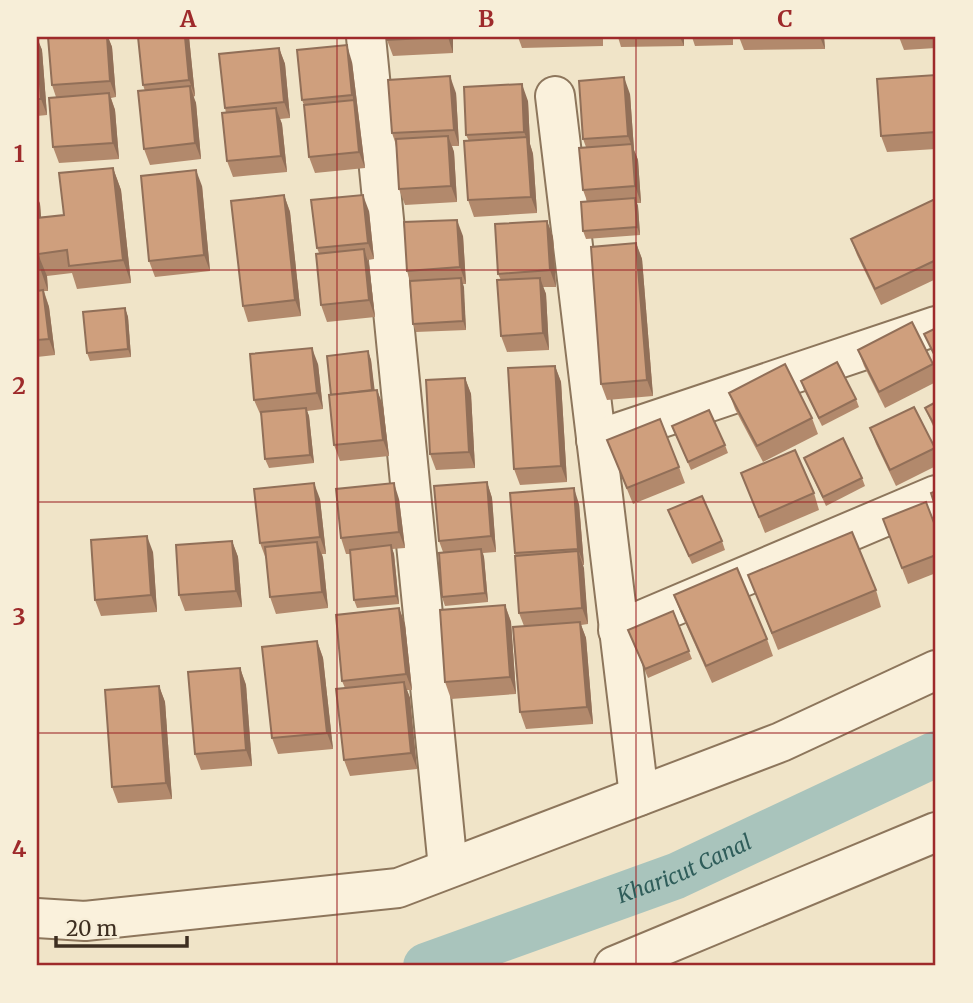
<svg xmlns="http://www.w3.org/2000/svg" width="973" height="1003" font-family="Merriweather,serif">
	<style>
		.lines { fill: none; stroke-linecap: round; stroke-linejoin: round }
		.canal { stroke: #a9c4bc; stroke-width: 46 }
		.minor-casing { stroke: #8d765c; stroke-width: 42 }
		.minor { stroke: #faf1dc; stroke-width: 38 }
		.wall { fill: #b2896c }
		.shaded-wall { fill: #916f58 }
		.building { fill: #cf9f7d; stroke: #916f58; stroke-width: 2 }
		.grid { fill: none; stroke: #9e2a2b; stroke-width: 2; stroke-opacity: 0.55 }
		.labels { text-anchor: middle; stroke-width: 6; stroke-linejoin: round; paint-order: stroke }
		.water-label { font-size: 21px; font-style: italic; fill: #2f5d5a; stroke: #f7eed8 }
		.neatline { fill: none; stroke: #9e2a2b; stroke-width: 2.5 }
		.grid-label { font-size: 23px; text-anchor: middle; font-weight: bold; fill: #9e2a2b }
	</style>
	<rect width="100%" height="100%" fill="#f0e4c8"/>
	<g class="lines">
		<!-- canal -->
		<path class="canal" id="s1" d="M426 966 676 876 936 754"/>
		<defs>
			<g id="minor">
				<polyline points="366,37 448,868"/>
				<polyline points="555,96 639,796"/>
				<polyline points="596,440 936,326"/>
				<polyline points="618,630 936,495"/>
				<polyline points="37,918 85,921 398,888 781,742 936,670"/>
				<polyline points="614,966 936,832"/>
			</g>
		</defs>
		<!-- minor casing -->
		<use href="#minor" class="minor-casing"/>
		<!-- minor -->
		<use href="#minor" class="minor"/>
	</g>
	<!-- wall -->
	<g class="wall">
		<polygon points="45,37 108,37 112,47 116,97 111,98 115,110 119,159 59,163 53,147 56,97 52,85 48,37"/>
		<polygon points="138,37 189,37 195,96 193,97 196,103 201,159 150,165 144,149 145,91 143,85"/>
		<polygon points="453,37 453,53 393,56 387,40"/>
		<polygon points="518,37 603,37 603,46 522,48"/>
		<polygon points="618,37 684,37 684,46 621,47"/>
		<polygon points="692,37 733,37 733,45 695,46"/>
		<polygon points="739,37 824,37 825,49 744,50"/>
		<polygon points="899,37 936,37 936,48 904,50"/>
		<polygon points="37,39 42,50 47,115 37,116"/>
		<polygon points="279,48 285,64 290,118 280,119 282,124 287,172 233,177 227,161 226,113 225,108"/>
		<polygon points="352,62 365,168 315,173 309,157 304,105 302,100"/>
		<polygon points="936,75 936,149 887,152 881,136"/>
		<polygon points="456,93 459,146 452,146 454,152 457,202 405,205 399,189 396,145 392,133"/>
		<polygon points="630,94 634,150 638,160 641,203 637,203 638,206 640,235 586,239 583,231 587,201 583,190 586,147 583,139"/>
		<polygon points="528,101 530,144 533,154 537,213 474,217 468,200 469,141 466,135"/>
		<polygon points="113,168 121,190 131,283 77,289 72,273 47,276 48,291 44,291 49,307 55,355 37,357 37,196 40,204 41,217 64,215"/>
		<polygon points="202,186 210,271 155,277 149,261"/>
		<polygon points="284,195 290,212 301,316 248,322 243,306"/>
		<polygon points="936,201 936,279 881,305 857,255 851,239"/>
		<polygon points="369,211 374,259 368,260 369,265 375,317 327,322 321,305 319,253 317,248"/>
		<polygon points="547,221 553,237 556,287 543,287 546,294 549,350 507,352 501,336 501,280 498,274"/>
		<polygon points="463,236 466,284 463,284 466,330 416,332 413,324 410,281 407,271"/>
		<polygon points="636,243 642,259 653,396 607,400 601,384"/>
		<polygon points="125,308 128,317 131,357 90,361 87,353"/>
		<polygon points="858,350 933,364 936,372 936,382 885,408 864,366"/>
		<polygon points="368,351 371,360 374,390 377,390 383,406 389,456 340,461 334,445 331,395"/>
		<polygon points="318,364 323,409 307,411 309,416 314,463 269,468 265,459 261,416 254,400"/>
		<polygon points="555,366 561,382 567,482 520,485 514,469"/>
		<polygon points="465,378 471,394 475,468 436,470 430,454"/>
		<polygon points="801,381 856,399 859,407 822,426 804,390"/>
		<polygon points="729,393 812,418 818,434 763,462 735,409"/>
		<polygon points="936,402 936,433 925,408"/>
		<polygon points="672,426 725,445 728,453 691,470"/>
		<polygon points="870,428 935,448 936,452 936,466 896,486 876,444"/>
		<polygon points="607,440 679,467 685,483 633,504"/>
		<polygon points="804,458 862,478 865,486 826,506"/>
		<polygon points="741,473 814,493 819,510 765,533"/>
		<polygon points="487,482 492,498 496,552 483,553 484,557 488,602 445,606 442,597 443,552 439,541"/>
		<polygon points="320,499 326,554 322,554 323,558 328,608 276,614 270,597 266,559 260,543"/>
		<polygon points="399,499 405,548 392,549 394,554 399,604 357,608 354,600 350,554 346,554 341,538"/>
		<polygon points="579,504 584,565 583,565 588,624 581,625 586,638 593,724 526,729 520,712 524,626 519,613 515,553"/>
		<polygon points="668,510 722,541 725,550 692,564"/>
		<polygon points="883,519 936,528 936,573 908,584"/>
		<polygon points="232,541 238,557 242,607 185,611 179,595"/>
		<polygon points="153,552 157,612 101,616 95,600"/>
		<polygon points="748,575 876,590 881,607 778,650"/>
		<polygon points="674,595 767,639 773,656 712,683 680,611"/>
		<polygon points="505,605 511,622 516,694 451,699 445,682"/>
		<polygon points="399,608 405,624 412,690 407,690 410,698 417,769 350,776 344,760 345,688 342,681"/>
		<polygon points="673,611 692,659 648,678 628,630"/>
		<polygon points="317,641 323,658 333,749 278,754 272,738"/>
		<polygon points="240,668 246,685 252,766 201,770 195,754"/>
		<polygon points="159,686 165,702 172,799 118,803 112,787"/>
	</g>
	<!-- shaded-wall -->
	<g class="shaded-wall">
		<polygon points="37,37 42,50 47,115 41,99"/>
		<polygon points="107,37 108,37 112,47 116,97 110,81"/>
		<polygon points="185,37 189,37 195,96 189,80"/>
		<polygon points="448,37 453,37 453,53"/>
		<polygon points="680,37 684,37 684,46"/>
		<polygon points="820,37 824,37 825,49"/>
		<polygon points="347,45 352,62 365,168 359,152"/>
		<polygon points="279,48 285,64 290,118 284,102"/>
		<polygon points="450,76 456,93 459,146 454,130"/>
		<polygon points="624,77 630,94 634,150 638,160 641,203 635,186 632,147 628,136"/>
		<polygon points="522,84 528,101 530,144 533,154 537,213 531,197 528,142 524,132"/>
		<polygon points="190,86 196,103 201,159 195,143"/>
		<polygon points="109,93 115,110 119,159 113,143"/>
		<polygon points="276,108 282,124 287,172 281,156"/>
		<polygon points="448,136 454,152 457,202 451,186"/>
		<polygon points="113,168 121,190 131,283 123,260"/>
		<polygon points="196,170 202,186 210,271 204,255"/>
		<polygon points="284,195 290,212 301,316 295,300"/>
		<polygon points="363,195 369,211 374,259 368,243"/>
		<polygon points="37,196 40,204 43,241 37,224"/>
		<polygon points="635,198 638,206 640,235 637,227"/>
		<polygon points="457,220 463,236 466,284 460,267"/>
		<polygon points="547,221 553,237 556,287 550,270"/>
		<polygon points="636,243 642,259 653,396 647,380"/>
		<polygon points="364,249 369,265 375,317 369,300"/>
		<polygon points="38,254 47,276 48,291 40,268"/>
		<polygon points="461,278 464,287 466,330 463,321"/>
		<polygon points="540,278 546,294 549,350 543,333"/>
		<polygon points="43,290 49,307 55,355 49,339"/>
		<polygon points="125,308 128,317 131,357 128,349"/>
		<polygon points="312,348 318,364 323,409 317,393"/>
		<polygon points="368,351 371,360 376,401 372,393"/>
		<polygon points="555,366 561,382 567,482 561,466"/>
		<polygon points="465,378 471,394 475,468 469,452"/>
		<polygon points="377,390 383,406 389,456 383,440"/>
		<polygon points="306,408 309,416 314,463 310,455"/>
		<polygon points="487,482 492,498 496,552 491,536"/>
		<polygon points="314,483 320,499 326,554 320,537"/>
		<polygon points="394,483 399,499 405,548 399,532"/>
		<polygon points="574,488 579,504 584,565 578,549"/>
		<polygon points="147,536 153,552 157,612 151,595"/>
		<polygon points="232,541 238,557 242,607 236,591"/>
		<polygon points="317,542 323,558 328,608 322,592"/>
		<polygon points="391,545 394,554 399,604 396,596"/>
		<polygon points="481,549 484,557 488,602 485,593"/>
		<polygon points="578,551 584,568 588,624 582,608"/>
		<polygon points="505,605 511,622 516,694 510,677"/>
		<polygon points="399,608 405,624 412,690 406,674"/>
		<polygon points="580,622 586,638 593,724 587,707"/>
		<polygon points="317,641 323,658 333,749 327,733"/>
		<polygon points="240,668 246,685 252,766 246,750"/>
		<polygon points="404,682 410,698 417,769 411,753"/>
		<polygon points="159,686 165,702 172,799 166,783"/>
	</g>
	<!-- building -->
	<g class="building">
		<polygon points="48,37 107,37 110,81 52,85"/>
		<polygon points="138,37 185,37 189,80 143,85"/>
		<polygon points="387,37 444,37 387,40"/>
		<polygon points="37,39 41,99 37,99"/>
		<polygon points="347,45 352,95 302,100 297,50"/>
		<polygon points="279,48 284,102 225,108 219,54"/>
		<polygon points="936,75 936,132 881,136 877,79"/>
		<polygon points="450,76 454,130 392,133 388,80"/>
		<polygon points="624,77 628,136 583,139 579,81"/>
		<polygon points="522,84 524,132 466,135 464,87"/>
		<polygon points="190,86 195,143 144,149 138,91"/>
		<polygon points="109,93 113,143 53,147 49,98"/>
		<polygon points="354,100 359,152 309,157 304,105"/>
		<polygon points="276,108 281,156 227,161 222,113"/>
		<polygon points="448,136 451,186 399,189 396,139"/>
		<polygon points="527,137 531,197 468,200 464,141"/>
		<polygon points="632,144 635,186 583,190 579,148"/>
		<polygon points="113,168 123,260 69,266 67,250 38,254 40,268 37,269 37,218 64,215 59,173"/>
		<polygon points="196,170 204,255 149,261 141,176"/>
		<polygon points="284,195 295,300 243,306 231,201"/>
		<polygon points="363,195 368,243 317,248 311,200"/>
		<polygon points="635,198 637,227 583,231 581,202"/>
		<polygon points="935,199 936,201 936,260 875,289 851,239"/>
		<polygon points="457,220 460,267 407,271 404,222"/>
		<polygon points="547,221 550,270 498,274 495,224"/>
		<polygon points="636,243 647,380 601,384 591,247"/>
		<polygon points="364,249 369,300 321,305 316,254"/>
		<polygon points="461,278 463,321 413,324 410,281"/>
		<polygon points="540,278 543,333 501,336 497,280"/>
		<polygon points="43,290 49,339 37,340 37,291"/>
		<polygon points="125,308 128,349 87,353 83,312"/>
		<polygon points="912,322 933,364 879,392 858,350"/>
		<polygon points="936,328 936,358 924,334"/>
		<polygon points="312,348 317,393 254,400 250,354"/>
		<polygon points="368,351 372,390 331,395 327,356"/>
		<polygon points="837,362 856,399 819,418 801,381"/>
		<polygon points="785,364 812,418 757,446 729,393"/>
		<polygon points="555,366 561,466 514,469 508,368"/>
		<polygon points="465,378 469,452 430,454 426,380"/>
		<polygon points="377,390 383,440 334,445 329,395"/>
		<polygon points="936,402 936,428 925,408"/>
		<polygon points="914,407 935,448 890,470 870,428"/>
		<polygon points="306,408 310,455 265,459 261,412"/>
		<polygon points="709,410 725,445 688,462 672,426"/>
		<polygon points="660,419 679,467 627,488 607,440"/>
		<polygon points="843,438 862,478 823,497 804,458"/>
		<polygon points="795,450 814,493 759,517 741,473"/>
		<polygon points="487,482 491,536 439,541 434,486"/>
		<polygon points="314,483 320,537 260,543 254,489"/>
		<polygon points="394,483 399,532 341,538 336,489"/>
		<polygon points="574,488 578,549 515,553 510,493"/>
		<polygon points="936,491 936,509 931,493"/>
		<polygon points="702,496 722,541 689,556 668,510"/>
		<polygon points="926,502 936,528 936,555 902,568 883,519"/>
		<polygon points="852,532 876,590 772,633 748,575"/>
		<polygon points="147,536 151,595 95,600 91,540"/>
		<polygon points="232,541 236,591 179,595 176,545"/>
		<polygon points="317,542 322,592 270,597 265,547"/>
		<polygon points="391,545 396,596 354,600 350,550"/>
		<polygon points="481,549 485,593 442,597 439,553"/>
		<polygon points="578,551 582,608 519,613 515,556"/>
		<polygon points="737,568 767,639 706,666 674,595"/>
		<polygon points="505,605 510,677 445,682 440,610"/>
		<polygon points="399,608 406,674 342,681 336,615"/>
		<polygon points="673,611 689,651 645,669 628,630"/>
		<polygon points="580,622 587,707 520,712 513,627"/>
		<polygon points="317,641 327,733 272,738 262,647"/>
		<polygon points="240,668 246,750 195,754 188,672"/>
		<polygon points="404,682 411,753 344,760 336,689"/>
		<polygon points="159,686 166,783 112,787 105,690"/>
	</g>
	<!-- grid -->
	<path class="grid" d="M337 37V966M636 37V966M37 270H936M37 502H936M37 733H936"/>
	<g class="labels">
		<!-- water labels -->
		<g class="water-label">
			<text dy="7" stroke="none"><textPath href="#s1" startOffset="276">Kharicut Canal</textPath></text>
		</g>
	</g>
	<!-- border -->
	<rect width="973" height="1003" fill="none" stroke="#f7eed8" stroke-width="77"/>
	<!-- scale -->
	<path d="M56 936v10h131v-10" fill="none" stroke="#3d2e20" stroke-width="3.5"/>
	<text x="66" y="936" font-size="21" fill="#3d2e20" stroke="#f7eed8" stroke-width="5" paint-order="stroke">20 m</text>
	<rect x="38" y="38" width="896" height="926" class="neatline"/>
	<g class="grid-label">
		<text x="188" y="27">A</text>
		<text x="486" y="27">B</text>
		<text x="785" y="27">C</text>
		<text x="19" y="162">1</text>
		<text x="19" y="394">2</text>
		<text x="19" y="625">3</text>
		<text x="19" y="857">4</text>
	</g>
</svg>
